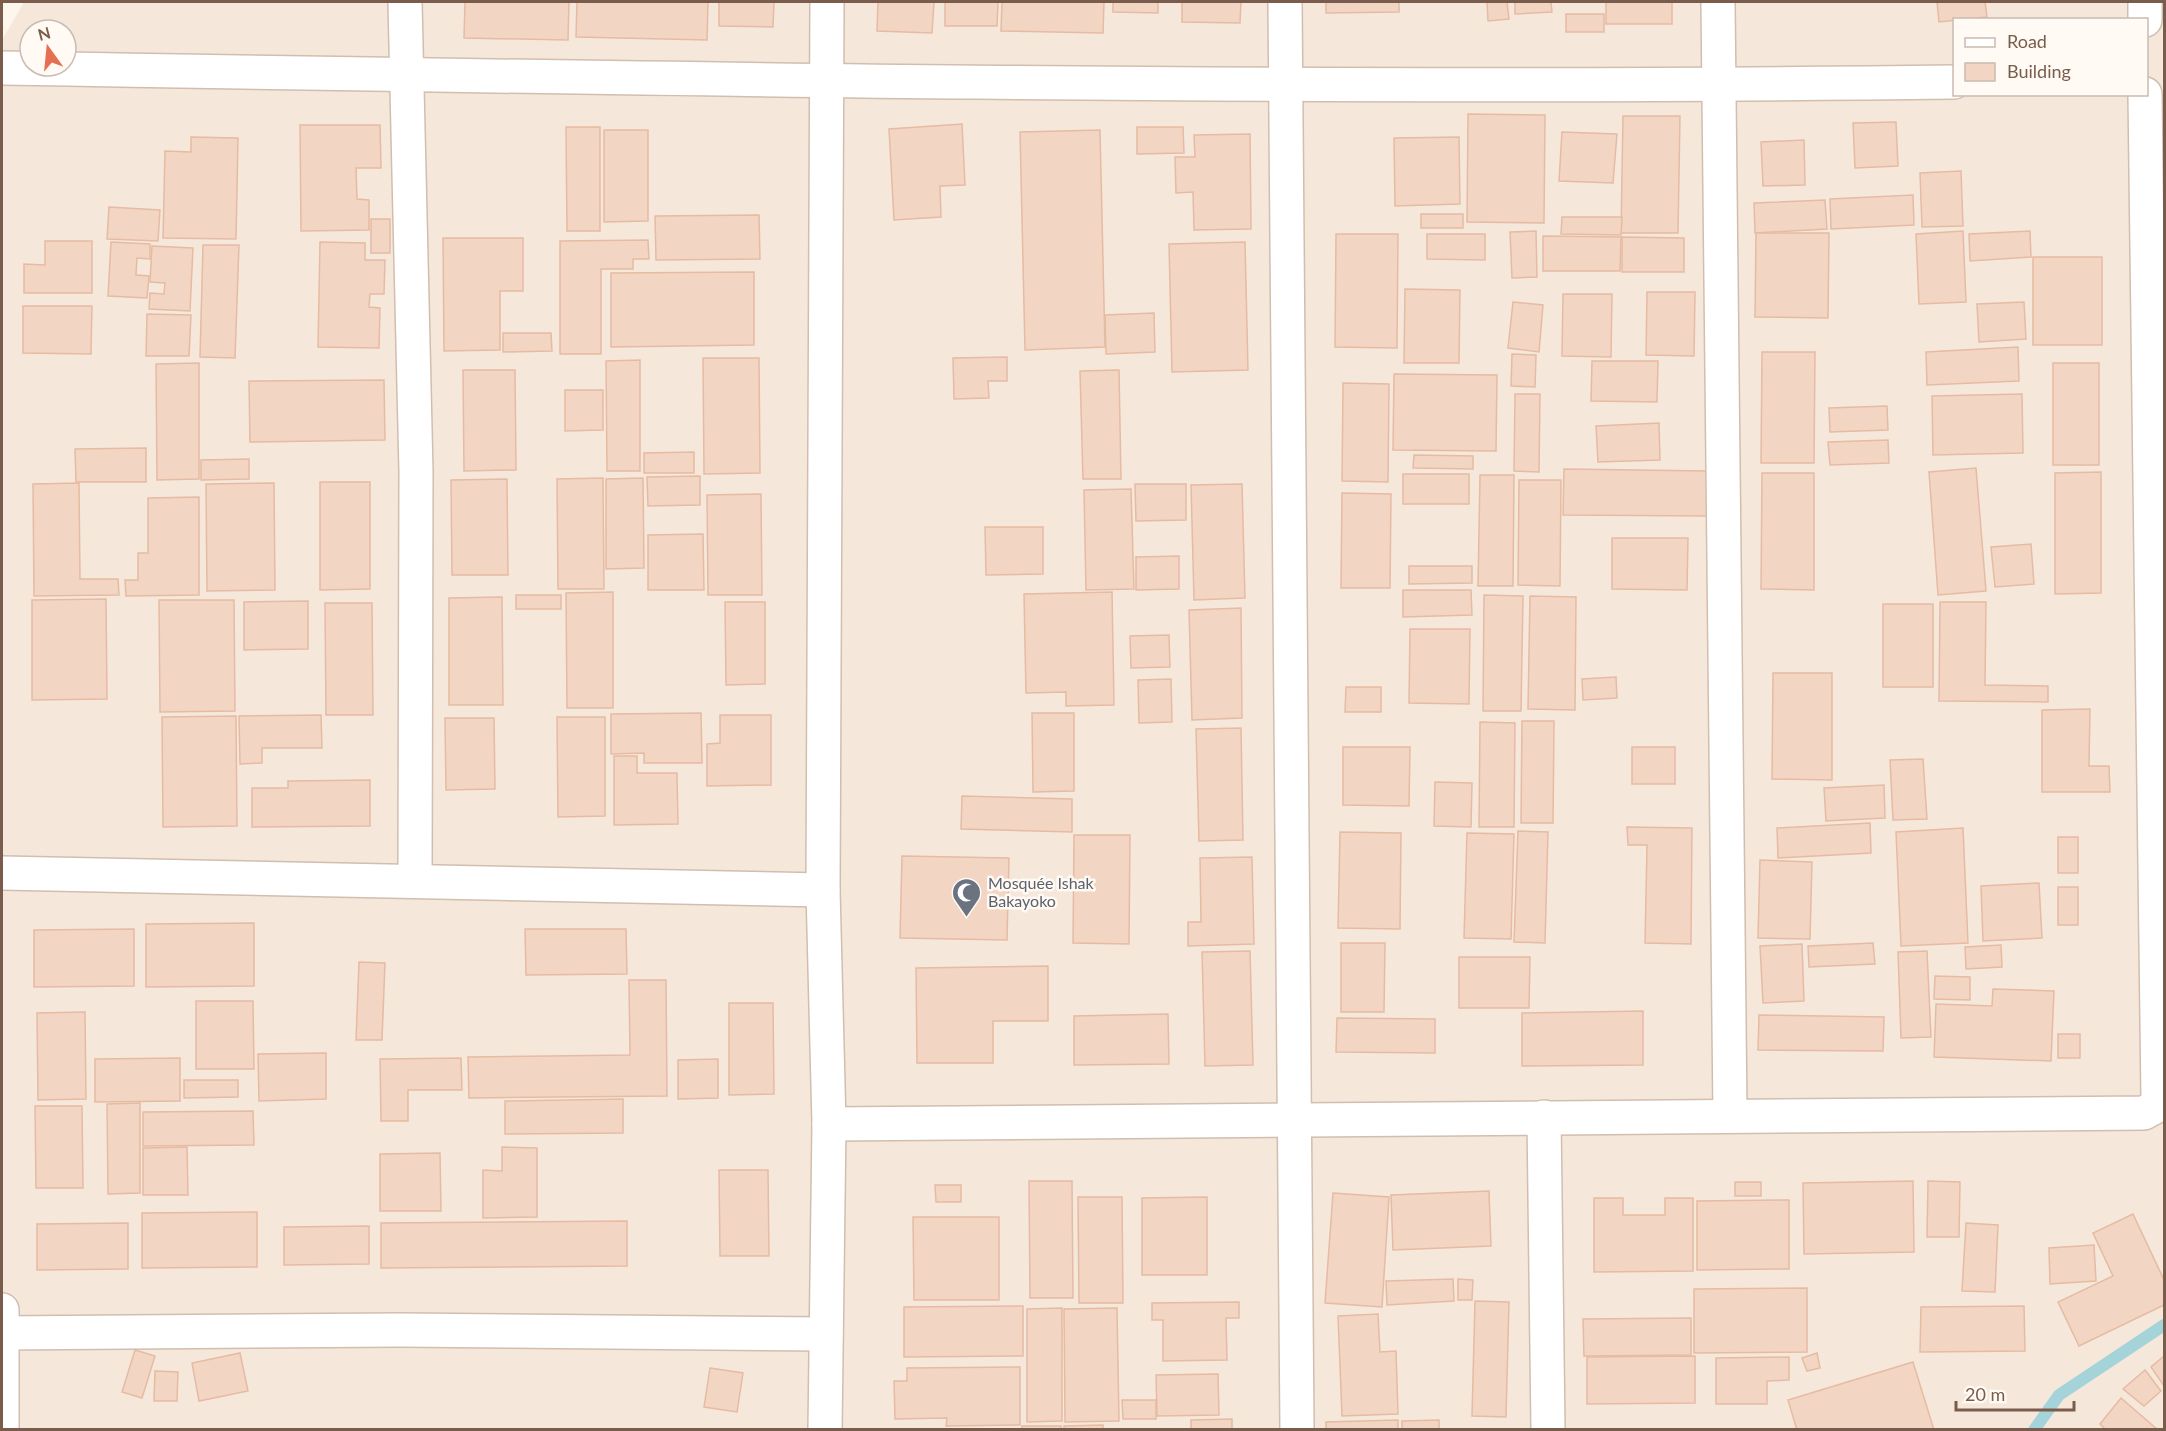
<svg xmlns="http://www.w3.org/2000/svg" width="2166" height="1431" font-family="Lato,sans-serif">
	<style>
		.residential { fill: #f5e8da; fill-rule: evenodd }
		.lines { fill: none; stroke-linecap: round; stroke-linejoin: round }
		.stream { stroke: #a5d3da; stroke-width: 12 }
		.building { fill: #f3d5c3; stroke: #e6bba3; stroke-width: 1.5 }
		.minor-casing { stroke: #d1beb0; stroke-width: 36 }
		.minor { stroke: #fff; stroke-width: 33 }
		.labels { text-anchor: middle; stroke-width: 5; stroke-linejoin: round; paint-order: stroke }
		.worship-label { font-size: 16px; fill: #5b616d; stroke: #fffaf3; text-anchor: start }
	</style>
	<rect width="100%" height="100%" fill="#fdf6ec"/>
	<!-- residential -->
	<path class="residential" d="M24 2H2164V1429L2 1430V40ZM1954 20H2146V94H1954ZM30 30H66V66H30Z"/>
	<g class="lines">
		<!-- stream -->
		<polyline class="stream" points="2034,1430 2059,1395 2164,1325"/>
	</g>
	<!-- building -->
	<g class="building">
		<polygon points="465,2 569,2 568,40 464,38"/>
		<polygon points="577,2 708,2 707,40 576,37"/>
		<polygon points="719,2 774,2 773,27 719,26"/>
		<polygon points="878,2 934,2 932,33 877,31"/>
		<polygon points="945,2 998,2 997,26 945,26"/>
		<polygon points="1002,2 1104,2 1103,33 1001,31"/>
		<polygon points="1113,2 1158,2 1158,13 1113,12"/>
		<polygon points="1182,2 1241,2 1240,23 1182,22"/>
		<polygon points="1326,2 1399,2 1399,12 1326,13"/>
		<polygon points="1487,2 1507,2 1509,19 1488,21"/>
		<polygon points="1515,2 1551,2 1552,12 1515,14"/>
		<rect x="1606" y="2" width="66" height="22"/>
		<polygon points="1937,2 1985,2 1987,17 1939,22"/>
		<rect x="1566" y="14" width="38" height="18"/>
		<polygon points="1468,114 1545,115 1544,223 1467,222"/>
		<polygon points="1623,116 1680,116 1678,233 1621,233"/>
		<polygon points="1896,122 1898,166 1855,168 1853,123"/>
		<polygon points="962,124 965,185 940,186 941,217 894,220 889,129"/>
		<polygon points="300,125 380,125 381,168 356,168 357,199 369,200 369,230 301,231"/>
		<polygon points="566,127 600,127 600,231 567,231"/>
		<polygon points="1137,127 1183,127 1184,153 1137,154"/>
		<polygon points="604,130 648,130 648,221 604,222"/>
		<polygon points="1100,130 1105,347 1025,350 1020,132"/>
		<polygon points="1562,132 1617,134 1613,183 1559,181"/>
		<polygon points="1250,134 1251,229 1194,230 1193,192 1176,193 1175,157 1195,157 1194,135"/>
		<polygon points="191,137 238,138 236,239 163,238 165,151 191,152"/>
		<polygon points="1459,137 1460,204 1395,206 1394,138"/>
		<polygon points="1804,140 1805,185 1763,186 1761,142"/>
		<polygon points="1961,171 1963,226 1922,227 1920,173"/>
		<polygon points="1913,195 1914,225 1831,229 1830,199"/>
		<polygon points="1825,200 1827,229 1755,233 1754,203"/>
		<polygon points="109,207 160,210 158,241 107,239"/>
		<rect x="1421" y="214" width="42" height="14"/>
		<polygon points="759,215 760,259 656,260 655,216"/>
		<polygon points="1562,217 1622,217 1621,235 1561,234"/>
		<rect x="371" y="219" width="19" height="34"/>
		<polygon points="1536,231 1537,277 1512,278 1510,232"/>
		<polygon points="1963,231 1966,302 1919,304 1916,234"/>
		<polygon points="2030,231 2031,257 1970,261 1969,234"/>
		<polygon points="1756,233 1829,233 1828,318 1755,317"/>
		<polygon points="1336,234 1398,234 1397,348 1335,347"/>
		<polygon points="1427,234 1485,234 1485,260 1427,259"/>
		<polygon points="1543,236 1621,237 1620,271 1543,271"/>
		<polygon points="1622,237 1684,238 1684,272 1622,272"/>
		<polygon points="443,238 523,238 523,291 500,291 500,350 444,351"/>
		<polygon points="648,240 649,259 633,259 633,269 601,269 601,354 560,354 560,241"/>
		<polygon points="45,241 92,241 92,293 24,293 24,264 45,265"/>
		<polygon points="111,242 150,244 150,259 137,258 136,275 149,276 147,298 108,296"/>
		<polygon points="320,242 365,243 365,260 385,260 384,294 370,294 369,307 380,308 379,348 318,347"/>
		<polygon points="1245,242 1248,370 1172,372 1169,244"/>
		<polygon points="203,245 239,245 235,358 200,357"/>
		<polygon points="152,246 193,248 190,311 149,309 150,293 164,294 165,283 150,282"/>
		<rect x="2033" y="257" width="69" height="88"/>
		<polygon points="754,272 754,345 611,347 611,273"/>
		<polygon points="1405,289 1460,290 1459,363 1404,363"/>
		<polygon points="1647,292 1695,292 1694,356 1646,355"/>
		<polygon points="1563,294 1612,294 1611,357 1562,356"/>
		<polygon points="1513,302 1543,305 1539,352 1508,348"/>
		<polygon points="2024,302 2026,339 1979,342 1977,304"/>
		<polygon points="23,306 92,306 91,354 23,353"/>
		<polygon points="1154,313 1155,352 1106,354 1105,315"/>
		<polygon points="147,314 191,315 189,356 146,356"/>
		<polygon points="503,333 551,333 552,351 503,352"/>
		<polygon points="2018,347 2019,381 1927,385 1926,352"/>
		<polygon points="1762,352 1815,352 1814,463 1761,463"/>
		<polygon points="1512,354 1536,355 1535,387 1511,386"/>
		<polygon points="1007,357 1007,381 988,381 989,398 954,399 953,358"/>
		<polygon points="703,358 759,358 760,473 704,474"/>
		<polygon points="640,360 640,471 607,471 606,361"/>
		<polygon points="1592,361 1658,361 1657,402 1591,401"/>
		<polygon points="199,363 199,479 157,480 156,364"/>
		<rect x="2053" y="363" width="46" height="102"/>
		<polygon points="463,370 515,370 516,470 464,471"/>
		<polygon points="1119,370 1121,479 1083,479 1080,371"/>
		<polygon points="1394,374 1497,375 1496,451 1393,450"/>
		<polygon points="384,380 385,440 250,442 249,381"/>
		<polygon points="1343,383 1389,384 1388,482 1342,481"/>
		<polygon points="565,390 603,390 603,430 565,431"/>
		<polygon points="1515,394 1540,394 1539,472 1514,471"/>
		<polygon points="2022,394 2023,453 1933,455 1932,396"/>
		<polygon points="1887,406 1888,430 1830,432 1829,408"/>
		<polygon points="1659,423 1660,460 1598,462 1596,426"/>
		<polygon points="1888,440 1889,463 1830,465 1828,442"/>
		<polygon points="146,448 146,482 76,482 75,449"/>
		<polygon points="694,452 694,473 644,473 644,453"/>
		<polygon points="1414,455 1473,456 1473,469 1413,468"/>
		<polygon points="249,459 249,479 201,480 201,460"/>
		<polygon points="1976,468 1986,591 1938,595 1929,472"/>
		<polygon points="1564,469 1708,471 1707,516 1563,515"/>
		<polygon points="2101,472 2101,593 2055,594 2055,473"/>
		<polygon points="1762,473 1814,473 1814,590 1761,589"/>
		<rect x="1403" y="474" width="66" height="30"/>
		<polygon points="1480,475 1514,475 1513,586 1478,586"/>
		<polygon points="700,476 700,505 648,506 647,477"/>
		<polygon points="603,478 604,589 558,589 557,479"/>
		<polygon points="643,478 644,568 606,569 606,479"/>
		<polygon points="507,479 508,575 452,575 451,480"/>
		<polygon points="1519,480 1561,480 1560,586 1518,585"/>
		<polygon points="320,482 370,482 370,589 320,590"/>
		<polygon points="79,483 80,579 118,579 119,595 34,596 33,484"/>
		<polygon points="274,483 275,590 207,591 206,484"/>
		<polygon points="1135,484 1186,484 1186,520 1136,521"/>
		<polygon points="1242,484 1245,598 1194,600 1191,485"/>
		<polygon points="1131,489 1134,589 1086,590 1084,490"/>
		<polygon points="1342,493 1391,494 1390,588 1341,588"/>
		<polygon points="761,494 762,595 708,595 707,495"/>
		<polygon points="199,497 199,595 126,596 125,580 138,580 138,553 148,553 148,498"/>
		<polygon points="985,527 1043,527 1043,574 986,575"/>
		<polygon points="703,534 704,590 648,590 648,535"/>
		<polygon points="1612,538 1688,538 1687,590 1612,589"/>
		<polygon points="2031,544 2034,584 1995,587 1991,547"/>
		<polygon points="1179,556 1179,589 1136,590 1136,557"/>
		<polygon points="1409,566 1472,566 1472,583 1409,584"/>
		<polygon points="1403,590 1471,590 1472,615 1403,617"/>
		<polygon points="613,592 613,708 567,708 566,593"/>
		<polygon points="1112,592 1114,705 1066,706 1066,692 1026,693 1024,594"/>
		<rect x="516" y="595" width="45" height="14"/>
		<polygon points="1484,595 1523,596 1521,711 1483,711"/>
		<polygon points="1530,596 1576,597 1575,710 1528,709"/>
		<polygon points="502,597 503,705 449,705 449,598"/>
		<polygon points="106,599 107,699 32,700 32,600"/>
		<polygon points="159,600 234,600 235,711 160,712"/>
		<polygon points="308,601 308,649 244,650 244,602"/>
		<polygon points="725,602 765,602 765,684 726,685"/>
		<polygon points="1940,602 1986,602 1985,685 2048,686 2048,702 1939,701"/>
		<polygon points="325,603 372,603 373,715 326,715"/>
		<rect x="1883" y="604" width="50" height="83"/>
		<polygon points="1241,608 1242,718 1192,720 1189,610"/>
		<polygon points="1410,629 1470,629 1469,704 1409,703"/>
		<polygon points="1169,635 1170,667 1131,668 1130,636"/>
		<polygon points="1773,673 1832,673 1832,780 1772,779"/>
		<polygon points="1616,677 1617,698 1583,700 1582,679"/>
		<polygon points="1171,679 1172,722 1139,723 1138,680"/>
		<polygon points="1346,687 1381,687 1381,712 1345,712"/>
		<polygon points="2090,709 2089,766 2109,766 2110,792 2042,792 2042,710"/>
		<polygon points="701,713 702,763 644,763 644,753 611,754 611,714"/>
		<polygon points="1032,713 1074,713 1074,791 1033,792"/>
		<polygon points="321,715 322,748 262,748 262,763 240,764 239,716"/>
		<polygon points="720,715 771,715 771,785 707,786 707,744 720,743"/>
		<polygon points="236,716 237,826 163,827 162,717"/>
		<polygon points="557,717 605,717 605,816 558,817"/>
		<polygon points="445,718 494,718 495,789 446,790"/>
		<polygon points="1522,721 1554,721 1553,823 1521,823"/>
		<polygon points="1480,722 1515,723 1514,827 1479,827"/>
		<polygon points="1241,728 1243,840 1199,841 1196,729"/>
		<polygon points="1343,747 1410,747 1409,806 1343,805"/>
		<rect x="1632" y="747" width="43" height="37"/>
		<polygon points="614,756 637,756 637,773 677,773 678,824 614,825"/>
		<polygon points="1923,759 1927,819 1893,820 1890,760"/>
		<polygon points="370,780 370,826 252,827 252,788 288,788 288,781"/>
		<polygon points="1435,782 1472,783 1471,827 1434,826"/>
		<polygon points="1884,785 1885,818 1826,821 1824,788"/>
		<polygon points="962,796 1072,799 1072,832 961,829"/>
		<polygon points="1870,823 1871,853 1778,858 1777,828"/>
		<polygon points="1627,827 1692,828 1691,944 1645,943 1647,845 1628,845"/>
		<polygon points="1963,828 1968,943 1901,946 1896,832"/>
		<polygon points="1518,831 1548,832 1545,943 1514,942"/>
		<polygon points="1340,832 1401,833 1400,929 1338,928"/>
		<polygon points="1467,833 1514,834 1511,939 1464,938"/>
		<polygon points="1074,835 1130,835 1129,944 1073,943"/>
		<rect x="2058" y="837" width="20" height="36"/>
		<polygon points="902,856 1009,858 1007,940 900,938"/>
		<polygon points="1252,857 1254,944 1188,946 1188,922 1201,922 1200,858"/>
		<polygon points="1760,860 1812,862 1810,939 1758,938"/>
		<polygon points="2039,883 2042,938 1983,941 1981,886"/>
		<rect x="2058" y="887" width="20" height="38"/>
		<polygon points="254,923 254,986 146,987 146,924"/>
		<polygon points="134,929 134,986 34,987 34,930"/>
		<polygon points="525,929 626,929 627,974 526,975"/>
		<polygon points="1341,943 1385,943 1384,1012 1341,1012"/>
		<polygon points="1873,943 1875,964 1809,967 1808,946"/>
		<polygon points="1802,944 1804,1001 1763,1003 1760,946"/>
		<polygon points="2001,945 2002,967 1966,969 1965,947"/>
		<polygon points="1250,951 1253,1065 1205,1066 1202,952"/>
		<polygon points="1927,951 1931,1037 1901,1038 1898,952"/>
		<polygon points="1459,957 1530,957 1529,1008 1459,1008"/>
		<polygon points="359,962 385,963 382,1040 356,1040"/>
		<polygon points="1048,966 1048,1021 993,1021 993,1063 917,1063 916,968"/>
		<polygon points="1935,976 1970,977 1970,1000 1934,999"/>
		<polygon points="629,980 666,980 667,1096 469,1098 468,1057 630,1055"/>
		<polygon points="1993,989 2054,991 2051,1061 1934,1057 1936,1004 1992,1006"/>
		<polygon points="196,1001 253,1001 254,1069 196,1069"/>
		<polygon points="729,1003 773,1003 774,1094 729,1095"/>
		<polygon points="1643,1011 1643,1065 1522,1066 1522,1013"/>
		<polygon points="85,1012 86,1099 38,1100 37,1013"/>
		<polygon points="1168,1014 1169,1064 1074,1065 1074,1016"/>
		<polygon points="1759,1015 1884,1017 1883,1051 1758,1050"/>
		<polygon points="1337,1018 1435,1019 1435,1053 1336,1052"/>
		<rect x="2058" y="1034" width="22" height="24"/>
		<polygon points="326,1053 326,1099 259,1101 258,1054"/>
		<polygon points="180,1058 180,1101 95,1102 95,1059"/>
		<polygon points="461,1058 462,1090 408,1090 408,1121 381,1121 380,1059"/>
		<polygon points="718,1059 718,1098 678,1099 678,1060"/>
		<polygon points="184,1080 238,1080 238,1097 184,1098"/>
		<polygon points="623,1099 623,1133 505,1134 505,1101"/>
		<polygon points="140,1103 140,1193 108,1194 107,1104"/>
		<polygon points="35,1106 82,1106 83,1188 36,1188"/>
		<polygon points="253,1111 254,1145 143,1146 143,1112"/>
		<polygon points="187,1147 188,1195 143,1195 143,1148"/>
		<polygon points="502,1147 537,1148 537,1217 483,1218 483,1170 502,1171"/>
		<polygon points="440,1153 441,1211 380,1211 380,1154"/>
		<polygon points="719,1170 768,1170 769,1256 720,1256"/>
		<polygon points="1029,1181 1072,1181 1073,1298 1030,1298"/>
		<polygon points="1913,1181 1914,1252 1804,1254 1803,1183"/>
		<polygon points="1928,1181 1960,1182 1959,1237 1927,1237"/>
		<rect x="1735" y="1182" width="26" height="14"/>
		<polygon points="935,1185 961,1185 961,1202 936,1202"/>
		<polygon points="1489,1191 1491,1246 1393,1250 1391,1195"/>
		<polygon points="1333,1193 1389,1197 1382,1307 1325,1303"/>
		<polygon points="1078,1197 1122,1197 1123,1303 1079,1303"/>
		<polygon points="1207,1197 1207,1275 1142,1275 1142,1198"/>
		<polygon points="1594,1198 1623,1198 1623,1215 1665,1215 1665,1198 1693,1198 1693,1271 1594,1272"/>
		<polygon points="1789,1200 1789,1269 1697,1270 1697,1201"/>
		<polygon points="257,1212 257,1267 142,1268 142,1213"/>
		<polygon points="2133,1214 2164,1280 2164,1305 2079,1346 2058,1302 2113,1276 2093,1233"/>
		<polygon points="913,1217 999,1217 999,1300 914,1300"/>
		<polygon points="627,1221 627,1266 381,1268 381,1223"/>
		<polygon points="128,1223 128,1269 37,1270 37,1224"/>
		<polygon points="1966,1223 1998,1225 1995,1292 1962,1291"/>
		<polygon points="369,1226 369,1264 284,1265 284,1227"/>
		<polygon points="2094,1245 2096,1281 2050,1284 2049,1248"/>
		<polygon points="1453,1279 1454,1301 1387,1305 1386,1281"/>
		<polygon points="1458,1279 1473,1280 1472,1300 1458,1300"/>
		<polygon points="1807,1288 1807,1352 1694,1353 1694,1289"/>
		<polygon points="1475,1301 1509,1302 1506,1417 1472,1416"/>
		<polygon points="1239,1302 1239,1318 1226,1318 1227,1360 1163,1361 1163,1320 1152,1320 1152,1303"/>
		<polygon points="1023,1306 1023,1356 904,1357 904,1307"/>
		<polygon points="2024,1306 2025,1351 1920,1352 1921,1307"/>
		<polygon points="1062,1308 1062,1421 1027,1422 1027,1309"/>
		<polygon points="1117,1308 1119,1421 1065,1422 1064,1309"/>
		<polygon points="1378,1314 1380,1352 1396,1351 1398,1414 1342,1416 1338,1316"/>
		<polygon points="1691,1318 1691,1355 1584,1356 1583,1319"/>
		<polygon points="135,1350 155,1356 142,1398 122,1392"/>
		<polygon points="240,1353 248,1391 199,1401 192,1363"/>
		<polygon points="1817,1353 1820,1368 1807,1371 1802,1358"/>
		<polygon points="1695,1356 1695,1403 1587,1404 1587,1357"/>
		<polygon points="2164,1356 2164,1386 2151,1367"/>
		<polygon points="1789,1357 1789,1380 1767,1381 1767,1404 1716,1404 1716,1358"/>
		<polygon points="1913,1362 1934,1430 1797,1430 1788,1400"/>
		<polygon points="1020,1367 1020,1425 946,1426 947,1418 895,1419 894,1381 907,1381 907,1368"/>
		<polygon points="710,1368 743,1373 737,1412 704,1407"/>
		<polygon points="2145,1370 2161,1391 2144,1406 2123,1389"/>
		<polygon points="155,1371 178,1372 177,1401 154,1401"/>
		<polygon points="1218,1374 1219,1415 1157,1416 1156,1375"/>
		<polygon points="2121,1398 2158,1430 2106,1430 2100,1424"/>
		<polygon points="1122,1400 1156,1400 1156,1419 1123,1419"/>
		<polygon points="1232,1419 1232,1430 1191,1430 1191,1420"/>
		<polygon points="1398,1420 1398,1430 1326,1430 1326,1422"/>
		<polygon points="1439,1420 1439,1430 1402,1430 1402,1421"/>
		<polygon points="1103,1425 1103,1430 1064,1430 1064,1426"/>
		<rect x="1022" y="1426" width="39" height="4"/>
	</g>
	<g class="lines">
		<defs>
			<g id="minor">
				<polyline points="405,2 416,472 415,881"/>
				<polyline points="1285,2 1297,1430"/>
				<polyline points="1718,2 1730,1114"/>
				<polyline points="2145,2 2145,20"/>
				<path d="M2 68C652 79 1303 90 1954 82"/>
				<polyline points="2,873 823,890"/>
				<polyline points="1544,1117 1548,1430"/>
				<polyline points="829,1124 2144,1113 2155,1107 2158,1098 2145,94"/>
				<polyline points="2,1310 2,1430"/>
				<polyline points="2,1333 399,1330 826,1334"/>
				<polyline points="825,1430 829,1124 823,890 827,2"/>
			</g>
		</defs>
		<!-- minor casing -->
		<use href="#minor" class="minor-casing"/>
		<!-- minor -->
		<use href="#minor" class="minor"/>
	</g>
	<!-- icons -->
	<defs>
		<symbol id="mosque-pin" viewBox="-11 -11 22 30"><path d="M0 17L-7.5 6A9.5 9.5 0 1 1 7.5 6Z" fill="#6b7280" stroke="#fffaf3"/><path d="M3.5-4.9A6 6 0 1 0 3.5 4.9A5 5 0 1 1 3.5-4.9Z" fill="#fff"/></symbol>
	</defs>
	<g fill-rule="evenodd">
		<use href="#mosque-pin" x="950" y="876" width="33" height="45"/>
	</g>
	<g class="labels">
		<!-- worship labels -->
		<g class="worship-label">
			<text x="988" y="889">Mosquée Ishak<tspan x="988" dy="18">Bakayoko</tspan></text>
		</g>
	</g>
	<!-- border -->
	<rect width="2166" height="1431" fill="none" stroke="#7a5c4d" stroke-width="6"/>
	<!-- legend -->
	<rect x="1953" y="18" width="195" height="78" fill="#fffaf3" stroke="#cabbb1" stroke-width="1.5"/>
	<rect x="1965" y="38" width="30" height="9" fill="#ffffff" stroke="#cabbb1" stroke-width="1.5"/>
	<text x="2007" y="48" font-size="18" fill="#7a5c4d">Road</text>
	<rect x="1965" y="63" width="30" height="18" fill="#f3d5c3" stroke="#cabbb1" stroke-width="1.5"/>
	<text x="2007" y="78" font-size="18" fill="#7a5c4d">Building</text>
	<!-- north arrow -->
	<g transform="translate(48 48) rotate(345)"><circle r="28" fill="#fffaf3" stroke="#cabbb1" stroke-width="1.5"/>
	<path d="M0-4.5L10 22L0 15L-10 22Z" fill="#e76f51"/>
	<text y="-9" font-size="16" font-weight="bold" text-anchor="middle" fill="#7a5c4d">N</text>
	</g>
	<!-- scale -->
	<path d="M1956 1401v9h118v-9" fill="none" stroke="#7a5c4d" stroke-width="3"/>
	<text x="1965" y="1401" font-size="18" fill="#7a5c4d" stroke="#fffaf3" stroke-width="4.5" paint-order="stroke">20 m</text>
</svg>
